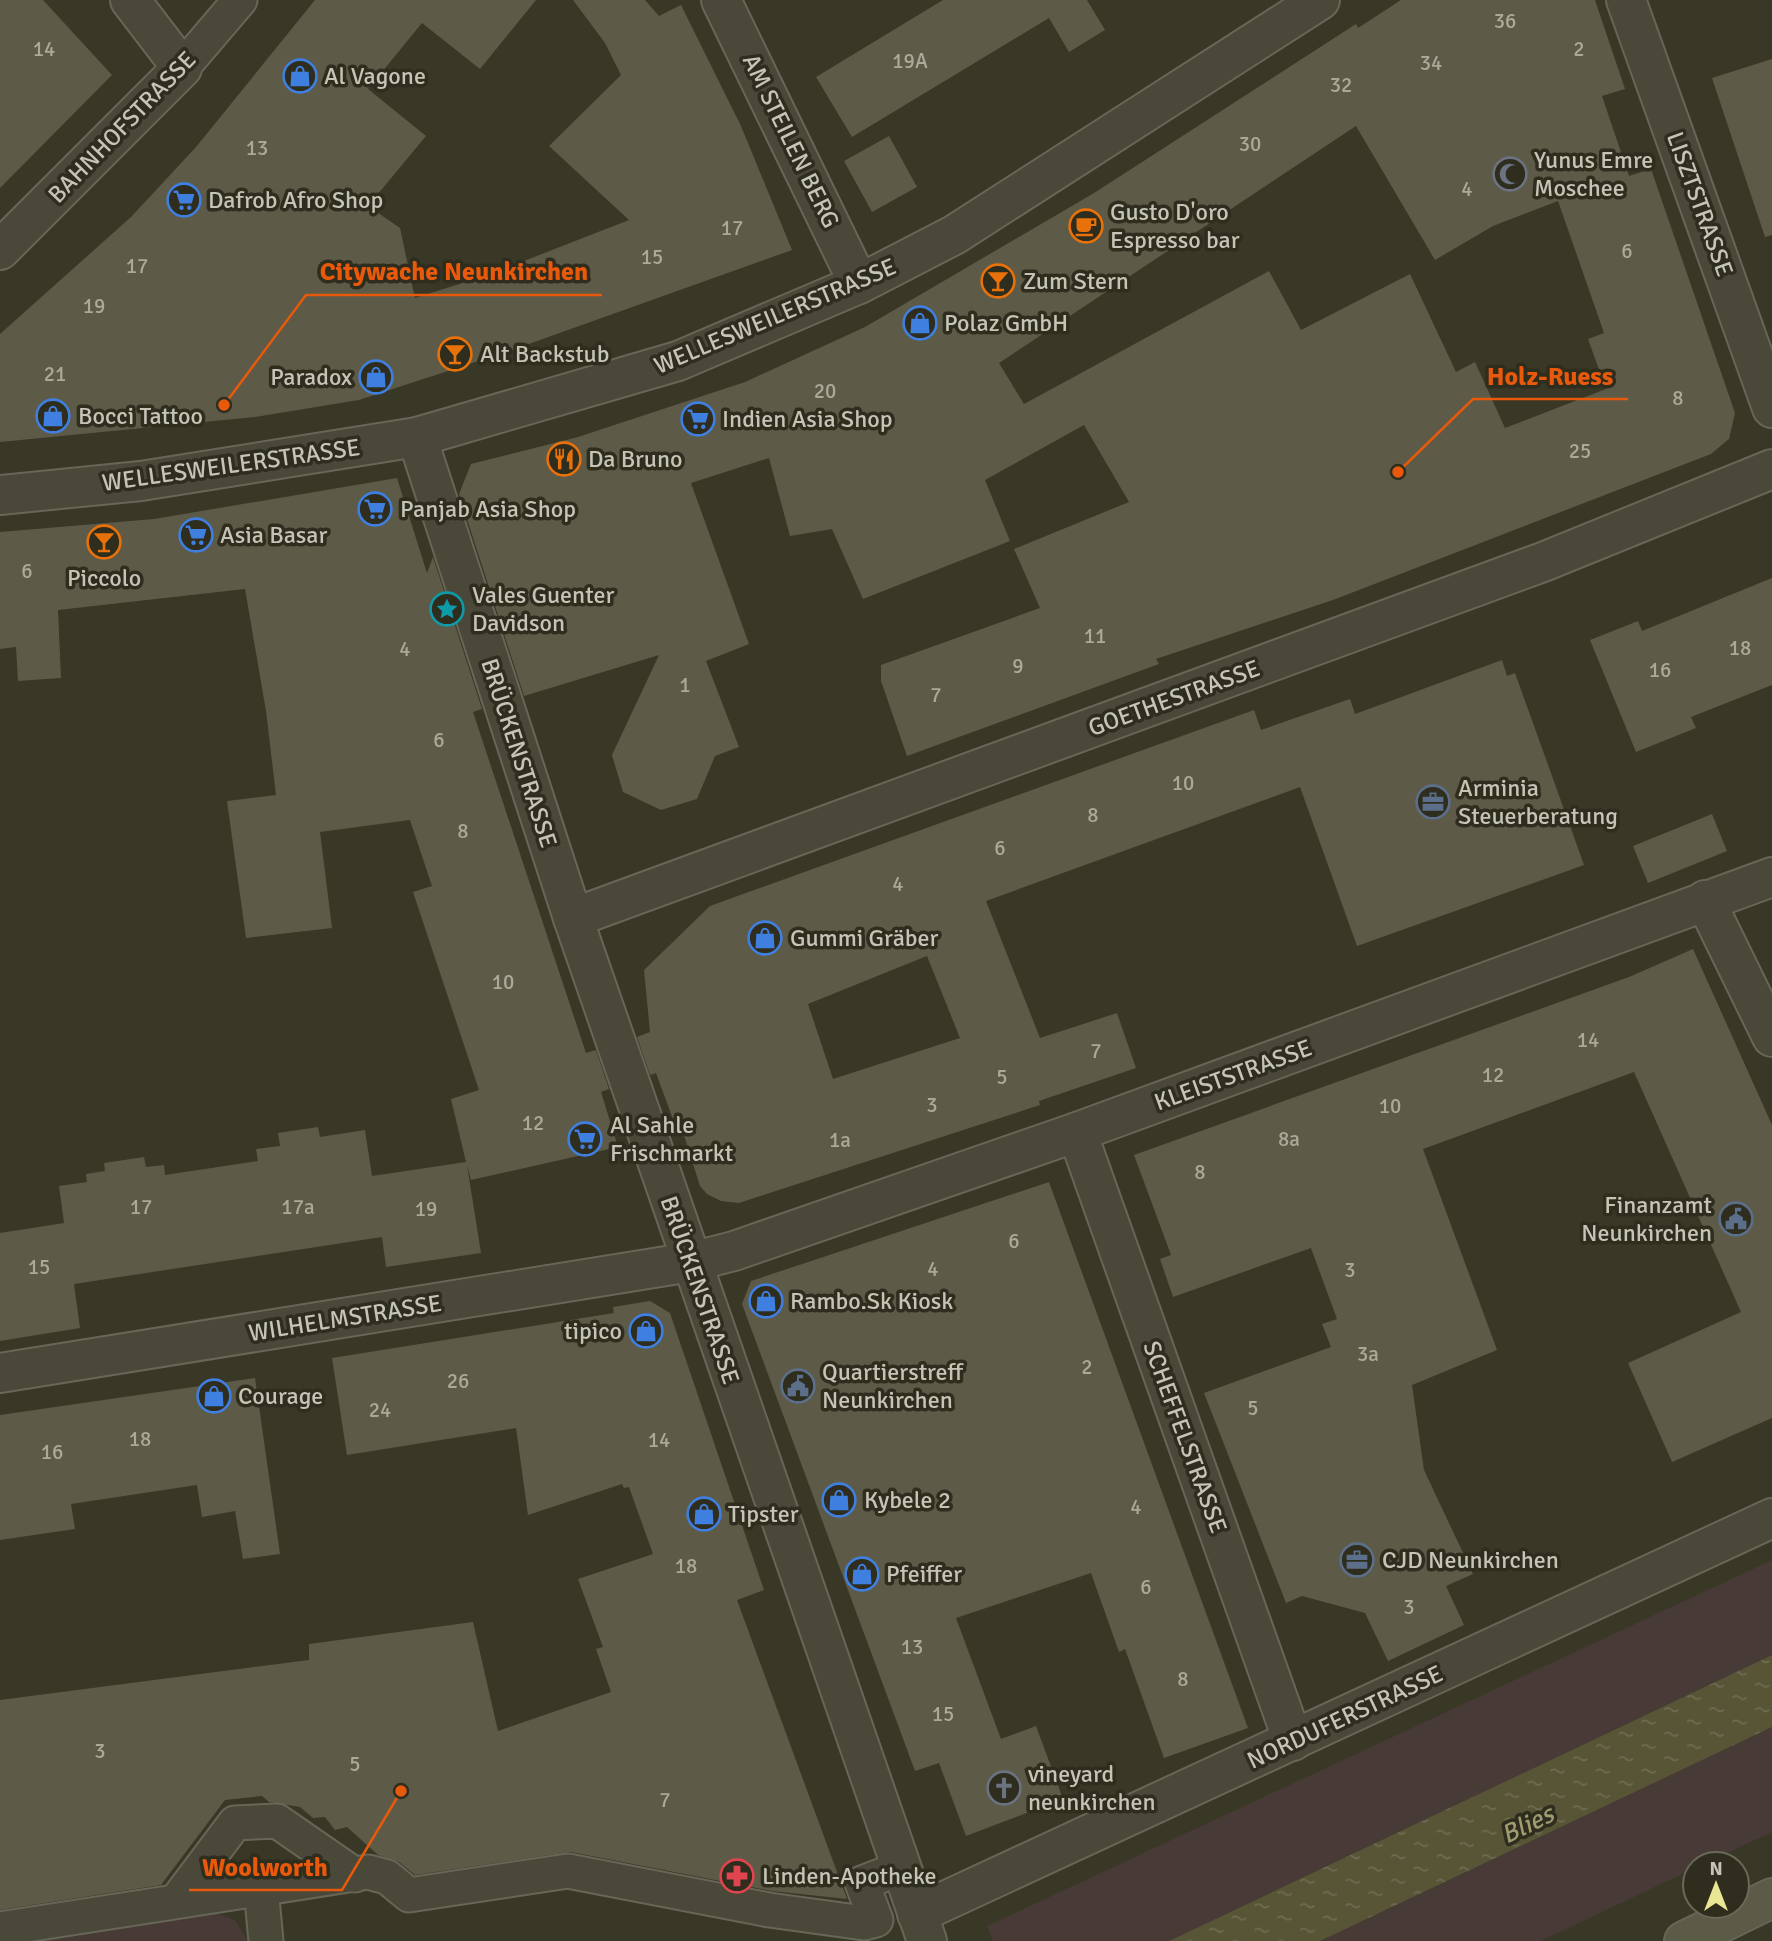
<svg xmlns="http://www.w3.org/2000/svg" width="1772" height="1941" font-family="Signika,sans-serif">
	<style>
		.green { fill: #483a36 }
		.water { fill: url(#water-ripples) }
		.building { fill: #5d5b47; fill-rule: evenodd }
		.lines { fill: none; stroke-linecap: round; stroke-linejoin: round }
		.pedestrian-casing { stroke: #676657; stroke-width: 37 }
		.minor-casing { stroke: #676657; stroke-width: 42 }
		.tertiary-casing { stroke: #676657; stroke-width: 42 }
		.secondary-casing { stroke: #676657; stroke-width: 42 }
		.pedestrian { stroke: #494839; stroke-width: 33 }
		.minor { stroke: #494839; stroke-width: 38 }
		.tertiary { stroke: #494839; stroke-width: 38 }
		.secondary { stroke: #5c5b48; stroke-width: 38 }
		.labels { text-anchor: middle; stroke-width: 7; stroke-linejoin: round; paint-order: stroke }
		.number-label { font-size: 21px; fill: #abaa9a }
		.poi-label { font-size: 24px; fill: #c5c4b5; stroke: #2e2d1e; text-anchor: start }
		.street-label { font-size: 24px; fill: #c5c4b5; stroke: #2e2d1e }
		.water-label { font-size: 26px; font-style: italic; fill: #9f9c72; stroke: #2e2d1e }
		.leader { fill: none; stroke: #e8590c; stroke-width: 2.5 }
		.callout-dot { fill: #e8590c; stroke: #2e2d1e; stroke-width: 2.5 }
		.callout-label { font-size: 26px; text-anchor: middle; font-weight: bold; fill: #e8590c; stroke: #2e2d1e; stroke-width: 7; stroke-linejoin: round; paint-order: stroke }
	</style>
	<defs>
		<pattern id="water-ripples" width="26" height="14" patternUnits="userSpaceOnUse" patternTransform="scale(1.75)"><rect width="26" height="14" fill="#575536"/><path d="M2 4q2-2 4 0t4 0M15 11q2-2 4 0t4 0" fill="none" stroke="#6e6c51"/></pattern>
	</defs>
	<rect width="100%" height="100%" fill="#393726"/>
	<!-- green -->
	<g class="green">
		<polygon points="1772,1560 1772,1655 1169,1941 993,1941 987,1926"/>
		<polygon points="1772,1727 1772,1832 1704,1864 1695,1864 1695,1868 1541,1941 1320,1941"/>
		<polygon points="216,1913 235,1920 248,1941 26,1941"/>
	</g>
	<!-- water -->
	<polygon class="water" points="1772,1655 1772,1727 1320,1941 1169,1941"/>
	<!-- building -->
	<g class="building">
		<polygon points="0,0 43,0 112,75 0,188"/>
		<polygon points="315,0 536,0 480,69 422,23 368,89 426,136 368,206 400,228 415,298 488,275 629,220 549,146 621,75 605,43 573,0 645,0 659,16 681,5 741,126 792,250 512,350 359,400 255,417 0,442 0,334 131,217 196,147"/>
		<polygon points="943,0 1087,0 1105,30 1069,52 1049,18 852,137 816,77"/>
		<path d="M1401 0H1595L1625 89 1602 96 1629 176 1651 169 1735 413 1729 439 1711 454 1333 600 1156 659 1159 664 907 756 881 681V665L1040 608 1014 549 1129 502 1084 425 985 480 1010 541 863 599 832 529 790 536 769 458 691 483 749 644 706 661 739 747 715 756 697 799 661 810 623 792 612 755 659 655 524 696 459 494 471 464 578 437 745 382 865 327 1094 193 1356 24 1358 28ZM1356 126 1435 260 1493 226 1558 201 1604 333 1588 339 1606 389 1505 428 1475 362 1456 372 1410 274 1301 330 1269 271 1024 404 999 363Z"/>
		<polygon points="1772,59 1772,235 1765,237 1712,78"/>
		<polygon points="889,136 917,187 872,212 844,161"/>
		<polygon points="397,478 427,573 433,557 482,709 473,712 586,1053 596,1050 609,1089 601,1092 618,1147 471,1180 467,1165 481,1253 386,1267 382,1237 74,1284 80,1328 0,1341 0,1233 64,1223 59,1186 87,1182 86,1174 105,1171 104,1163 144,1157 146,1167 164,1165 165,1175 258,1161 256,1149 280,1146 278,1133 318,1127 320,1137 365,1130 372,1176 466,1162 451,1099 479,1090 413,892 432,886 410,820 320,832 332,928 246,938 227,801 276,795 266,711 245,589 58,610 61,678 18,681 16,647 0,649 0,532 154,519"/>
		<polygon points="1772,578 1772,685 1691,717 1696,728 1636,752 1590,640 1638,621 1642,631"/>
		<path d="M1502 660 1507 676 1515 673 1584 865 1357 946 1300 787 986 901 1040 1038 1117 1013 1136 1068 1039 1101 1040 1105 739 1203 721 1201 707 1194 700 1186 683 1132 678 1133 656 1073 650 1075 637 1037 650 1032 644 970 710 906 1254 710 1261 730 1350 699 1355 714ZM927 956 960 1038 833 1079 808 1004Z"/>
		<polygon points="1712,814 1727,851 1648,883 1633,846"/>
		<polygon points="1693,949 1772,1125 1772,1418 1672,1462 1628,1363 1741,1312 1634,1072 1423,1149 1497,1350 1412,1385 1424,1470 1473,1574 1446,1586 1464,1625 1388,1661 1365,1613 1302,1596 1286,1603 1204,1393 1331,1347 1322,1324 1337,1319 1311,1248 1173,1297 1160,1259 1171,1255 1134,1155 1629,977"/>
		<polygon points="1049,1182 1248,1728 1164,1758 1125,1649 1119,1652 1091,1573 956,1618 1001,1739 1036,1726 1063,1799 966,1836 939,1763 915,1771 742,1304 751,1281"/>
		<polygon points="650,1301 670,1313 764,1590 737,1600 847,1899 772,1891 571,1852 415,1875 399,1862 378,1855 347,1827 335,1830 325,1817 313,1818 300,1807 269,1802 262,1796 225,1800 161,1885 0,1910 0,1700 309,1660 309,1644 473,1622 498,1731 611,1692 596,1649 603,1647 578,1579 653,1554 629,1487 624,1488 622,1484 528,1515 516,1428 347,1455 332,1358 614,1313 613,1307"/>
		<polygon points="255,1378 280,1554 243,1559 235,1511 202,1517 197,1485 71,1504 75,1529 0,1540 0,1415"/>
	</g>
	<g class="lines">
		<defs>
			<g id="pedestrian">
				<polyline points="182,68 240,0"/>
				<polyline points="261,1888 266,1941"/>
				<polyline points="177,1900 235,1823 277,1821 355,1875"/>
				<polyline points="0,1929 368,1872 387,1877 409,1895 568,1871 769,1910 864,1923 876,1920 862,1883 901,1868"/>
			</g>
			<g id="minor">
				<polyline points="721,0 859,284"/>
				<polyline points="1626,0 1772,408"/>
				<polyline points="0,250 182,68 130,0"/>
				<polyline points="1705,900 1772,1037"/>
				<polyline points="573,918 1543,562 1772,469"/>
				<polyline points="1077,1132 1293,1741"/>
				<polyline points="0,1373 691,1262 734,1251 1077,1132 1772,877"/>
				<polyline points="917,1914 1772,1518"/>
			</g>
			<g id="tertiary">
				<polyline points="417,437 573,918 927,1941"/>
				<polyline points="0,495 141,481 417,437 678,361 859,284 954,235 1320,0"/>
			</g>
			<polyline id="secondary" points="1684,1941 1772,1898"/>
		</defs>
		<!-- pedestrian casing -->
		<use href="#pedestrian" class="pedestrian-casing"/>
		<!-- minor casing -->
		<use href="#minor" class="minor-casing"/>
		<!-- tertiary casing -->
		<use href="#tertiary" class="tertiary-casing"/>
		<!-- secondary casing -->
		<use href="#secondary" class="secondary-casing"/>
		<!-- pedestrian -->
		<use href="#pedestrian" class="pedestrian"/>
		<!-- minor -->
		<use href="#minor" class="minor"/>
		<!-- tertiary -->
		<use href="#tertiary" class="tertiary"/>
		<!-- secondary -->
		<use href="#secondary" class="secondary"/>
	</g>
	<!-- icons -->
	<defs>
		<symbol id="shop-ring" viewBox="-11 -11 22 22"><circle r="9.5" fill="#2e2d1e" stroke="#3f7fe0" stroke-width="1.5"/><path d="M-5-2.5h2.3a2.7 3.5 0 0 1 5.4 0H5L5.5 6h-11ZM-1.5-2.5h3a1.5 2.3 0 0 0-3 0Z" fill="#3f7fe0"/></symbol>
		<symbol id="mosque-ring" viewBox="-11 -11 22 22"><circle r="9.5" fill="#2e2d1e" stroke="#6b7280" stroke-width="1.5"/><path d="M3.5-4.9A6 6 0 1 0 3.5 4.9A5 5 0 1 1 3.5-4.9Z" fill="#6b7280"/></symbol>
		<symbol id="supermarket-ring" viewBox="-11 -11 22 22"><circle r="9.5" fill="#2e2d1e" stroke="#3f7fe0" stroke-width="1.5"/><path d="M-6-5.5h2.5l.6 2H6L4.5 2H-2.5L-4.4-4H-6ZM-1.5 3.2a1.3 1.3 0 1 0 .1 0ZM3 3.2a1.3 1.3 0 1 0 .1 0Z" fill="#3f7fe0"/></symbol>
		<symbol id="cafe-ring" viewBox="-11 -11 22 22"><circle r="9.5" fill="#2e2d1e" stroke="#e8710a" stroke-width="1.5"/><path d="M-5.5-4.5H6V0H3Q3 3.5 0 3.5H-2.5Q-5.5 3.5-5.5 0ZM3-3.2v2h1.7v-2ZM-6 4.5H4V6H-6Z" fill="#e8710a"/></symbol>
		<symbol id="bar-ring" viewBox="-11 -11 22 22"><circle r="9.5" fill="#2e2d1e" stroke="#e8710a" stroke-width="1.5"/><path d="M-6-5H6L.8 .8V4.5H3.5V6h-7V4.5H-.8V.8Z" fill="#e8710a"/></symbol>
		<symbol id="restaurant-ring" viewBox="-11 -11 22 22"><circle r="9.5" fill="#2e2d1e" stroke="#e8710a" stroke-width="1.5"/><path d="M-5-6h1v4h1v-4h1v4h1v-4h1v5L-1.5 .5V6h-2V.5L-5-1ZM5-6V6H3V1.5H1.5Q1.5-4 5-6Z" fill="#e8710a"/></symbol>
		<symbol id="sight-ring" viewBox="-11 -11 22 22"><circle r="9.5" fill="#2e2d1e" stroke="#0f9aa8" stroke-width="1.5"/><path d="M0-6L1.8-2.2L6-1.7L2.9 1.2L3.7 5.4L0 3.3L-3.7 5.4L-2.9 1.2L-6-1.7L-1.8-2.2Z" fill="#0f9aa8"/></symbol>
		<symbol id="office-ring" viewBox="-11 -11 22 22"><circle r="9.5" fill="#2e2d1e" stroke="#5c6f8a" stroke-width="1.5"/><path d="M-6-3h4V-5.5h4V-3h4V5H-6ZM-1-4.5V-3h2v-1.5ZM-6 0V1H6V0Z" fill="#5c6f8a"/></symbol>
		<symbol id="civic-ring" viewBox="-11 -11 22 22"><circle r="9.5" fill="#2e2d1e" stroke="#5c6f8a" stroke-width="1.5"/><path d="M-.6-6.5H3V-4.5H.6V-3L4-1V1h2V6H-6V1h2V-1L-.6-3ZM-1.2 2.5V6h2.4V2.5Z" fill="#5c6f8a"/></symbol>
		<symbol id="church-ring" viewBox="-11 -11 22 22"><circle r="9.5" fill="#2e2d1e" stroke="#6b7280" stroke-width="1.5"/><path d="M-1.2-6h2.4v3.5h3.3v2.4h-3.3V6h-2.4V-.1h-3.3v-2.4h3.3Z" fill="#6b7280"/></symbol>
		<symbol id="pharmacy-ring" viewBox="-11 -11 22 22"><circle r="9.5" fill="#2e2d1e" stroke="#e0444e" stroke-width="1.5"/><path d="M-2-6h4v4h4v4h-4v4h-4v-4h-4v-4h4Z" fill="#e0444e"/></symbol>
	</defs>
	<g fill-rule="evenodd">
		<use href="#shop-ring" x="281" y="57" width="38" height="38"/>
		<use href="#mosque-ring" x="1491" y="155" width="38" height="38"/>
		<use href="#supermarket-ring" x="165" y="181" width="38" height="38"/>
		<use href="#cafe-ring" x="1067" y="207" width="38" height="38"/>
		<use href="#bar-ring" x="979" y="262" width="38" height="38"/>
		<use href="#shop-ring" x="901" y="304" width="38" height="38"/>
		<use href="#bar-ring" x="436" y="335" width="38" height="38"/>
		<use href="#shop-ring" x="357" y="358" width="38" height="38"/>
		<use href="#shop-ring" x="34" y="397" width="38" height="38"/>
		<use href="#supermarket-ring" x="679" y="400" width="38" height="38"/>
		<use href="#restaurant-ring" x="545" y="440" width="38" height="38"/>
		<use href="#supermarket-ring" x="356" y="490" width="38" height="38"/>
		<use href="#supermarket-ring" x="177" y="516" width="38" height="38"/>
		<use href="#bar-ring" x="85" y="523" width="38" height="38"/>
		<use href="#sight-ring" x="428" y="590" width="38" height="38"/>
		<use href="#office-ring" x="1414" y="783" width="38" height="38"/>
		<use href="#shop-ring" x="746" y="919" width="38" height="38"/>
		<use href="#supermarket-ring" x="566" y="1120" width="38" height="38"/>
		<use href="#civic-ring" x="1717" y="1200" width="38" height="38"/>
		<use href="#shop-ring" x="747" y="1282" width="38" height="38"/>
		<use href="#shop-ring" x="627" y="1312" width="38" height="38"/>
		<use href="#civic-ring" x="779" y="1367" width="38" height="38"/>
		<use href="#shop-ring" x="195" y="1377" width="38" height="38"/>
		<use href="#shop-ring" x="820" y="1481" width="38" height="38"/>
		<use href="#shop-ring" x="685" y="1495" width="38" height="38"/>
		<use href="#office-ring" x="1338" y="1541" width="38" height="38"/>
		<use href="#shop-ring" x="843" y="1555" width="38" height="38"/>
		<use href="#church-ring" x="985" y="1769" width="38" height="38"/>
		<use href="#pharmacy-ring" x="718" y="1857" width="38" height="38"/>
	</g>
	<g class="labels">
		<!-- number labels -->
		<g class="number-label">
			<text x="1505" y="28">36</text>
			<text x="44" y="56">14</text>
			<text x="1579" y="56">2</text>
			<text x="910" y="68">19A</text>
			<text x="1431" y="70">34</text>
			<text x="1341" y="92">32</text>
			<text x="1250" y="151">30</text>
			<text x="257" y="155">13</text>
			<text x="1467" y="196">4</text>
			<text x="732" y="235">17</text>
			<text x="1627" y="258">6</text>
			<text x="652" y="264">15</text>
			<text x="137" y="273">17</text>
			<text x="94" y="313">19</text>
			<text x="55" y="381">21</text>
			<text x="825" y="398">20</text>
			<text x="1678" y="405">8</text>
			<text x="1580" y="458">25</text>
			<text x="27" y="578">6</text>
			<text x="1095" y="643">11</text>
			<text x="1740" y="655">18</text>
			<text x="405" y="656">4</text>
			<text x="1018" y="673">9</text>
			<text x="1660" y="677">16</text>
			<text x="685" y="692">1</text>
			<text x="936" y="702">7</text>
			<text x="439" y="747">6</text>
			<text x="1183" y="790">10</text>
			<text x="1093" y="822">8</text>
			<text x="463" y="838">8</text>
			<text x="1000" y="855">6</text>
			<text x="898" y="891">4</text>
			<text x="503" y="989">10</text>
			<text x="1588" y="1047">14</text>
			<text x="1096" y="1058">7</text>
			<text x="1493" y="1082">12</text>
			<text x="1002" y="1084">5</text>
			<text x="932" y="1112">3</text>
			<text x="1390" y="1113">10</text>
			<text x="533" y="1130">12</text>
			<text x="1289" y="1146">8a</text>
			<text x="840" y="1147">1a</text>
			<text x="1200" y="1179">8</text>
			<text x="141" y="1214">17</text>
			<text x="298" y="1214">17a</text>
			<text x="426" y="1216">19</text>
			<text x="1014" y="1248">6</text>
			<text x="39" y="1274">15</text>
			<text x="933" y="1276">4</text>
			<text x="1350" y="1277">3</text>
			<text x="1368" y="1361">3a</text>
			<text x="1087" y="1374">2</text>
			<text x="458" y="1388">26</text>
			<text x="1253" y="1415">5</text>
			<text x="380" y="1417">24</text>
			<text x="140" y="1446">18</text>
			<text x="659" y="1447">14</text>
			<text x="52" y="1459">16</text>
			<text x="1136" y="1514">4</text>
			<text x="686" y="1573">18</text>
			<text x="1146" y="1594">6</text>
			<text x="1409" y="1614">3</text>
			<text x="912" y="1654">13</text>
			<text x="1183" y="1686">8</text>
			<text x="943" y="1721">15</text>
			<text x="100" y="1758">3</text>
			<text x="355" y="1771">5</text>
			<text x="665" y="1807">7</text>
		</g>
		<!-- poi labels -->
		<g class="poi-label">
			<text x="324" y="84">Al Vagone</text>
			<text x="1534" y="168">Yunus Emre<tspan x="1534" dy="28">Moschee</tspan></text>
			<text x="208" y="208">Dafrob Afro Shop</text>
			<text x="1110" y="220">Gusto D'oro<tspan x="1110" dy="28">Espresso bar</tspan></text>
			<text x="1023" y="289">Zum Stern</text>
			<text x="944" y="331">Polaz GmbH</text>
			<text x="480" y="362">Alt Backstub</text>
			<text x="352" y="385" text-anchor="end">Paradox</text>
			<text x="78" y="424">Bocci Tattoo</text>
			<text x="722" y="427">Indien Asia Shop</text>
			<text x="588" y="467">Da Bruno</text>
			<text x="400" y="517">Panjab Asia Shop</text>
			<text x="220" y="543">Asia Basar</text>
			<text x="104" y="586" text-anchor="middle">Piccolo</text>
			<text x="472" y="603">Vales Guenter<tspan x="472" dy="28">Davidson</tspan></text>
			<text x="1458" y="796">Arminia<tspan x="1458" dy="28">Steuerberatung</tspan></text>
			<text x="790" y="946">Gummi Gräber</text>
			<text x="610" y="1133">Al Sahle<tspan x="610" dy="28">Frischmarkt</tspan></text>
			<text x="1712" y="1213" text-anchor="end">Finanzamt<tspan x="1712" dy="28">Neunkirchen</tspan></text>
			<text x="790" y="1309">Rambo.Sk Kiosk</text>
			<text x="622" y="1339" text-anchor="end">tipico</text>
			<text x="822" y="1380">Quartierstreff<tspan x="822" dy="28">Neunkirchen</tspan></text>
			<text x="238" y="1404">Courage</text>
			<text x="864" y="1508">Kybele 2</text>
			<text x="728" y="1522">Tipster</text>
			<text x="1382" y="1568">CJD Neunkirchen</text>
			<text x="886" y="1582">Pfeiffer</text>
			<text x="1028" y="1782">vineyard<tspan x="1028" dy="28">neunkirchen</tspan></text>
			<text x="762" y="1884">Linden-Apotheke</text>
		</g>
		<!-- street labels -->
		<g class="street-label">
			<text transform="translate(122 127) rotate(-46)" y="8">BAHNHOFSTRASSE</text>
			<text transform="translate(791 141) rotate(64)" y="8">AM STEILEN BERG</text>
			<text transform="translate(1700 204) rotate(70)" y="8">LISZTSTRASSE</text>
			<text transform="translate(775 316) rotate(-23)" y="8">WELLESWEILERSTRASSE</text>
			<text transform="translate(231 465) rotate(-8)" y="8">WELLESWEILERSTRASSE</text>
			<text transform="translate(1174 698) rotate(-20)" y="8">GOETHESTRASSE</text>
			<text transform="translate(519 753) rotate(72)" y="8">BRÜCKENSTRASSE</text>
			<text transform="translate(1233 1075) rotate(-20)" y="8">KLEISTSTRASSE</text>
			<text transform="translate(700 1290) rotate(71)" y="8">BRÜCKENSTRASSE</text>
			<text transform="translate(345 1318) rotate(-9)" y="8">WILHELMSTRASSE</text>
			<text transform="translate(1185 1437) rotate(70)" y="8">SCHEFFELSTRASSE</text>
			<text transform="translate(1345 1717) rotate(-25)" y="8">NORDUFERSTRASSE</text>
		</g>
		<!-- water labels -->
		<g class="water-label">
			<text transform="translate(1527 1824) rotate(-26)" y="9">Blies</text>
		</g>
	</g>
	<!-- callouts -->
	<path class="leader" d="M224 405L306 295H602M1398 472L1473 399H1628M401 1791L342 1890H189"/>
	<g class="callout-dot">
		<circle cx="224" cy="405" r="7"/>
		<circle cx="1398" cy="472" r="7"/>
		<circle cx="401" cy="1791" r="7"/>
	</g>
	<g class="callout-label">
		<text x="454" y="280">Citywache Neunkirchen</text>
		<text x="1550" y="385">Holz-Ruess</text>
		<text x="265" y="1876">Woolworth</text>
	</g>
	<!-- north arrow -->
	<g transform="translate(1716 1885)"><circle r="33" fill="#2e2d1e" stroke="#6a695a" stroke-width="2"/>
	<path d="M0-5L12 26L0 18L-12 26Z" fill="#eae794"/>
	<text y="-10" font-size="19" font-weight="bold" text-anchor="middle" fill="#c5c4b5">N</text>
	</g>
</svg>
